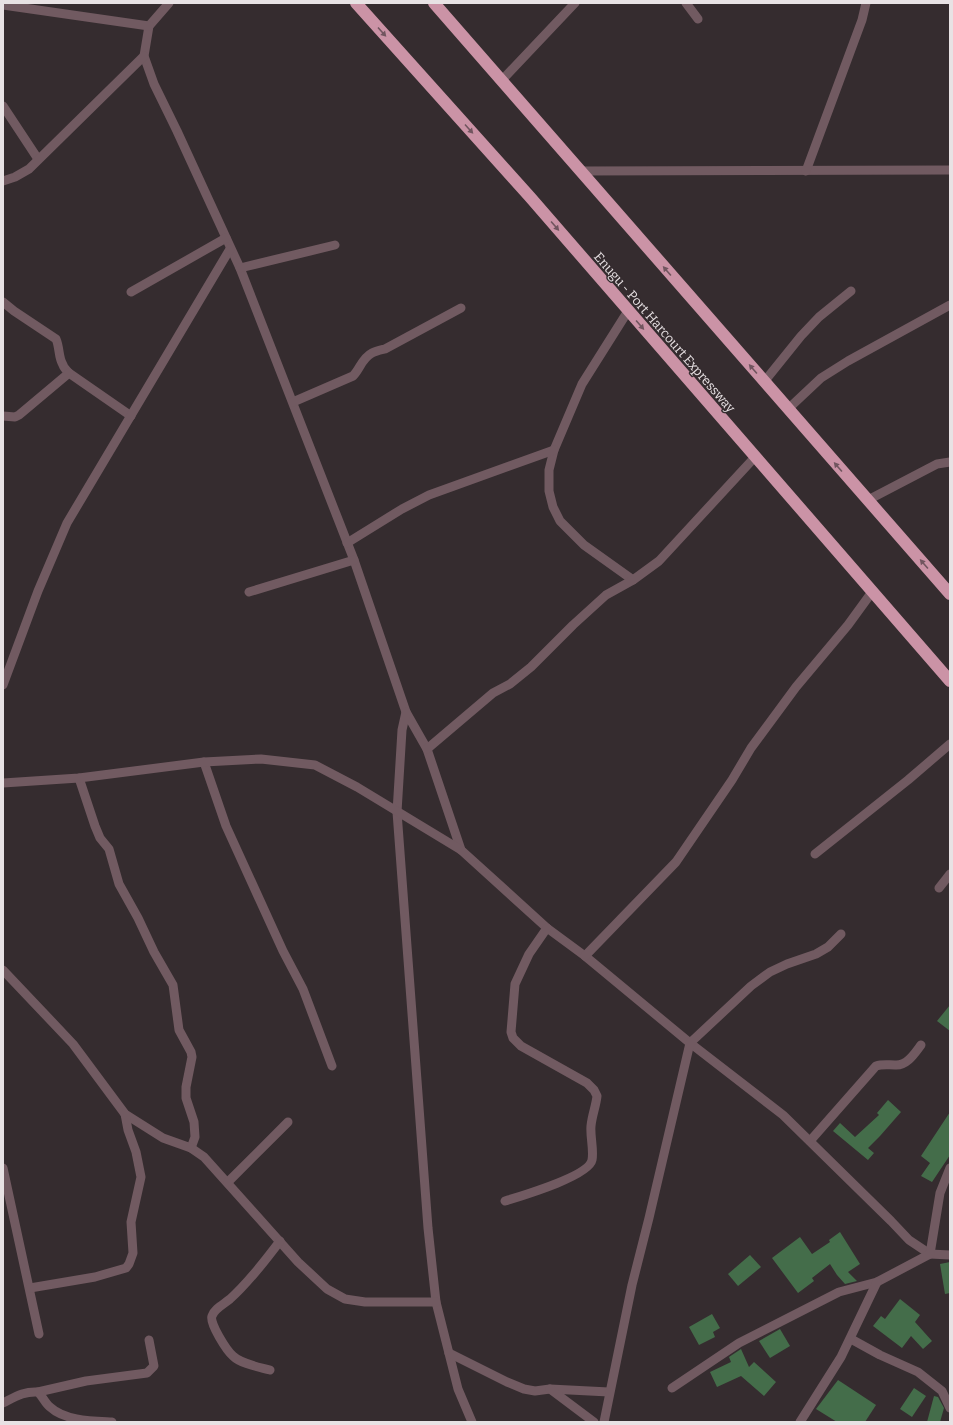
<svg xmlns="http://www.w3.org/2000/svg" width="953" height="1425" font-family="Bitter,serif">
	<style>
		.building { fill: #446d4a }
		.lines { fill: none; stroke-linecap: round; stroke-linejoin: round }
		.street { stroke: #715a61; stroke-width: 9 }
		.highway { stroke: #cb93a6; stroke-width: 12 }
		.oneway { fill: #71555f }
		.labels { text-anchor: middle; stroke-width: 3; stroke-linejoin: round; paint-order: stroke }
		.street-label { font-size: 13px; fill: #e8e2e4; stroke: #352c2f }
	</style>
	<rect width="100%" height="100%" fill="#352c2f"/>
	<!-- building -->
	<g class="building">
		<polygon points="950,1005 950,1031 937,1021"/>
		<polygon points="888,1100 901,1112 880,1136 868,1148 874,1153 868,1160 833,1131 840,1123 855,1137 879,1115 877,1113"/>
		<polygon points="950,1112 950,1155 932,1182 921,1176 930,1163 921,1156"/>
		<polygon points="840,1232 860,1264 848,1272 857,1281 845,1284 837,1275 830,1264 812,1278 814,1281 798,1293 772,1258 800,1237 812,1254 830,1242 829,1240"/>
		<polygon points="750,1255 761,1267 738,1286 728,1274"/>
		<polygon points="950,1262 950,1293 945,1294 940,1264"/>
		<polygon points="900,1299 920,1315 915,1322 932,1341 923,1349 911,1336 902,1348 873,1326 881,1316 885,1319"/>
		<polygon points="712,1314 720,1328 713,1332 715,1337 699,1345 689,1327"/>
		<polygon points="780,1329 790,1346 770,1358 759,1341"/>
		<polygon points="741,1349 749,1367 754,1362 776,1382 764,1396 741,1376 717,1387 710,1372 731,1362 729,1357"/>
		<polygon points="838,1380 876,1405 865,1422 837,1422 816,1409"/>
		<polygon points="914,1388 926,1396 912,1417 900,1409"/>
		<polygon points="934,1396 938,1397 944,1408 940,1422 927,1422"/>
	</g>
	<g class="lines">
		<!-- street -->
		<g class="street">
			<polyline points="169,3 149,26 144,56 154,84 177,131 240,268 354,560 406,712 427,749 461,850"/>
			<polyline points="686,3 698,19"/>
			<polyline points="3,5 149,26"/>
			<polyline points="502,80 575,3"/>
			<polyline points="3,106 38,159"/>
			<polyline points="580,171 950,170"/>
			<polyline points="806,171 862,20 866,3"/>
			<polyline points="3,181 15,177 29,169 144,56"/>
			<polyline points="240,268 335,245"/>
			<polyline points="131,292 226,238"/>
			<path d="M3 302 14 311 56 339C60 348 58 357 63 365 64 368 67 371 69 373L131 416"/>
			<polyline points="628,311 582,384 554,450 549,470 549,491 553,507 560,521 584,545 633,580"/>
			<polyline points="764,382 801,336 819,317 851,291"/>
			<path d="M293 402 353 376C360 369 362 358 372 353 376 351 381 350 385 349L461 308"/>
			<polyline points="788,409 821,378 848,361 950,305"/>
			<polyline points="3,416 15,417 19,415 69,373"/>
			<polyline points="868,500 937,464 950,462"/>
			<polyline points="347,543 402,509 429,495 554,450"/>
			<polyline points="249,592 354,560"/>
			<polyline points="3,685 38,591 67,523 230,249"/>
			<polyline points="406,712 402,730 397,812 428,1228 436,1302 458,1389 472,1422"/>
			<polyline points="427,749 493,693 510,684 531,667 573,625 606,595 633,580 659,561 755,457"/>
			<polyline points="204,762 226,826 283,951 303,989 332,1066"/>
			<polyline points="79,778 95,826 100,838 109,849 119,884 138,918 154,952 173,985 179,1030 191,1052 192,1057 186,1087 186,1098 194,1122 195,1137 191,1148"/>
			<polyline points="3,783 79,778 204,762 261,759 315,765 357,787 461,850 547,928 585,956 690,1043 783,1115 891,1221 909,1240 930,1254 950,1255"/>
			<polyline points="815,854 908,780 950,744"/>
			<polyline points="939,888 950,874"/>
			<polyline points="585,956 676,862 732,780 751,748 796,687 848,625 872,592"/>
			<polyline points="3,970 73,1044 125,1114 163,1138 191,1148 204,1157 298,1262 327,1289 345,1299 365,1302 436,1302"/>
			<path d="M810 1141 876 1066C882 1064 888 1065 895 1065 907 1066 915 1053 921 1045"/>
			<polyline points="3,1168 39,1334"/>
			<polyline points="228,1182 288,1122"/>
			<path d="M505 1201C521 1196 589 1176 592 1160 594 1149 590 1137 591 1126 592 1115 596 1106 597 1096L594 1090 587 1083 521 1046 513 1038 511 1032 515 984 529 954 547 928"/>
			<polyline points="30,1288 95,1277 126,1268 129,1264 133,1253 131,1222 141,1177 136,1152 128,1130 125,1114"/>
			<polyline points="851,1339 880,1355 918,1372 942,1391 950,1408"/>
			<polyline points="449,1353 507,1382 524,1389 535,1391 550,1389 609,1392"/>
			<path d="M270 1370C259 1367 241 1364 233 1356 227 1351 209 1323 212 1316 214 1309 224 1304 230 1299 248 1283 265 1261 280 1241"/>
			<polyline points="672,1388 739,1343 839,1292 877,1282 930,1254 940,1193 950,1168"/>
			<polyline points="550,1389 594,1422"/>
			<polyline points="38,1392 86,1381 147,1373 154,1366 149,1340"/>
			<path d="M3 1403C15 1397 24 1391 38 1392 43 1397 45 1403 50 1407 65 1421 93 1421 112 1422"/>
			<polyline points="604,1422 632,1285 649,1218 690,1043 751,986 770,972 787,964 816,954 828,947 841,934"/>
			<polyline points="800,1422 841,1357 877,1282"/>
		</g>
		<!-- highway -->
		<g class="highway">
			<polyline points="356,3 530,197 950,681"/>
			<polyline points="434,3 950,594"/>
		</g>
	</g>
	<!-- one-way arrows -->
	<defs><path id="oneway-solid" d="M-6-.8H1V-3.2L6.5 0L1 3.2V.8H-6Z"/></defs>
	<g class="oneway">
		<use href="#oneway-solid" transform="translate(382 32) rotate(48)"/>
		<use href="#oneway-solid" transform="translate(469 129) rotate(48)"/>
		<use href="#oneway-solid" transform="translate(555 226) rotate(49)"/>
		<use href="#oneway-solid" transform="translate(667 271) rotate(-131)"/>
		<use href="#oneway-solid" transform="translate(640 325) rotate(49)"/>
		<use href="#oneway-solid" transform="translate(753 369) rotate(-131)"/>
		<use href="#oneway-solid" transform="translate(838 467) rotate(-131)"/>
		<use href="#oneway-solid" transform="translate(924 564) rotate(-131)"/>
	</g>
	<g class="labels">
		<!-- street labels -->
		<g class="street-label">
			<text transform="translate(665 332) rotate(49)" y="5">Enugu - Port Harcourt Expressway</text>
		</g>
	</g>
	<!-- border -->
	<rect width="953" height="1425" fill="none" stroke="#e8e2e4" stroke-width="8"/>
</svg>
